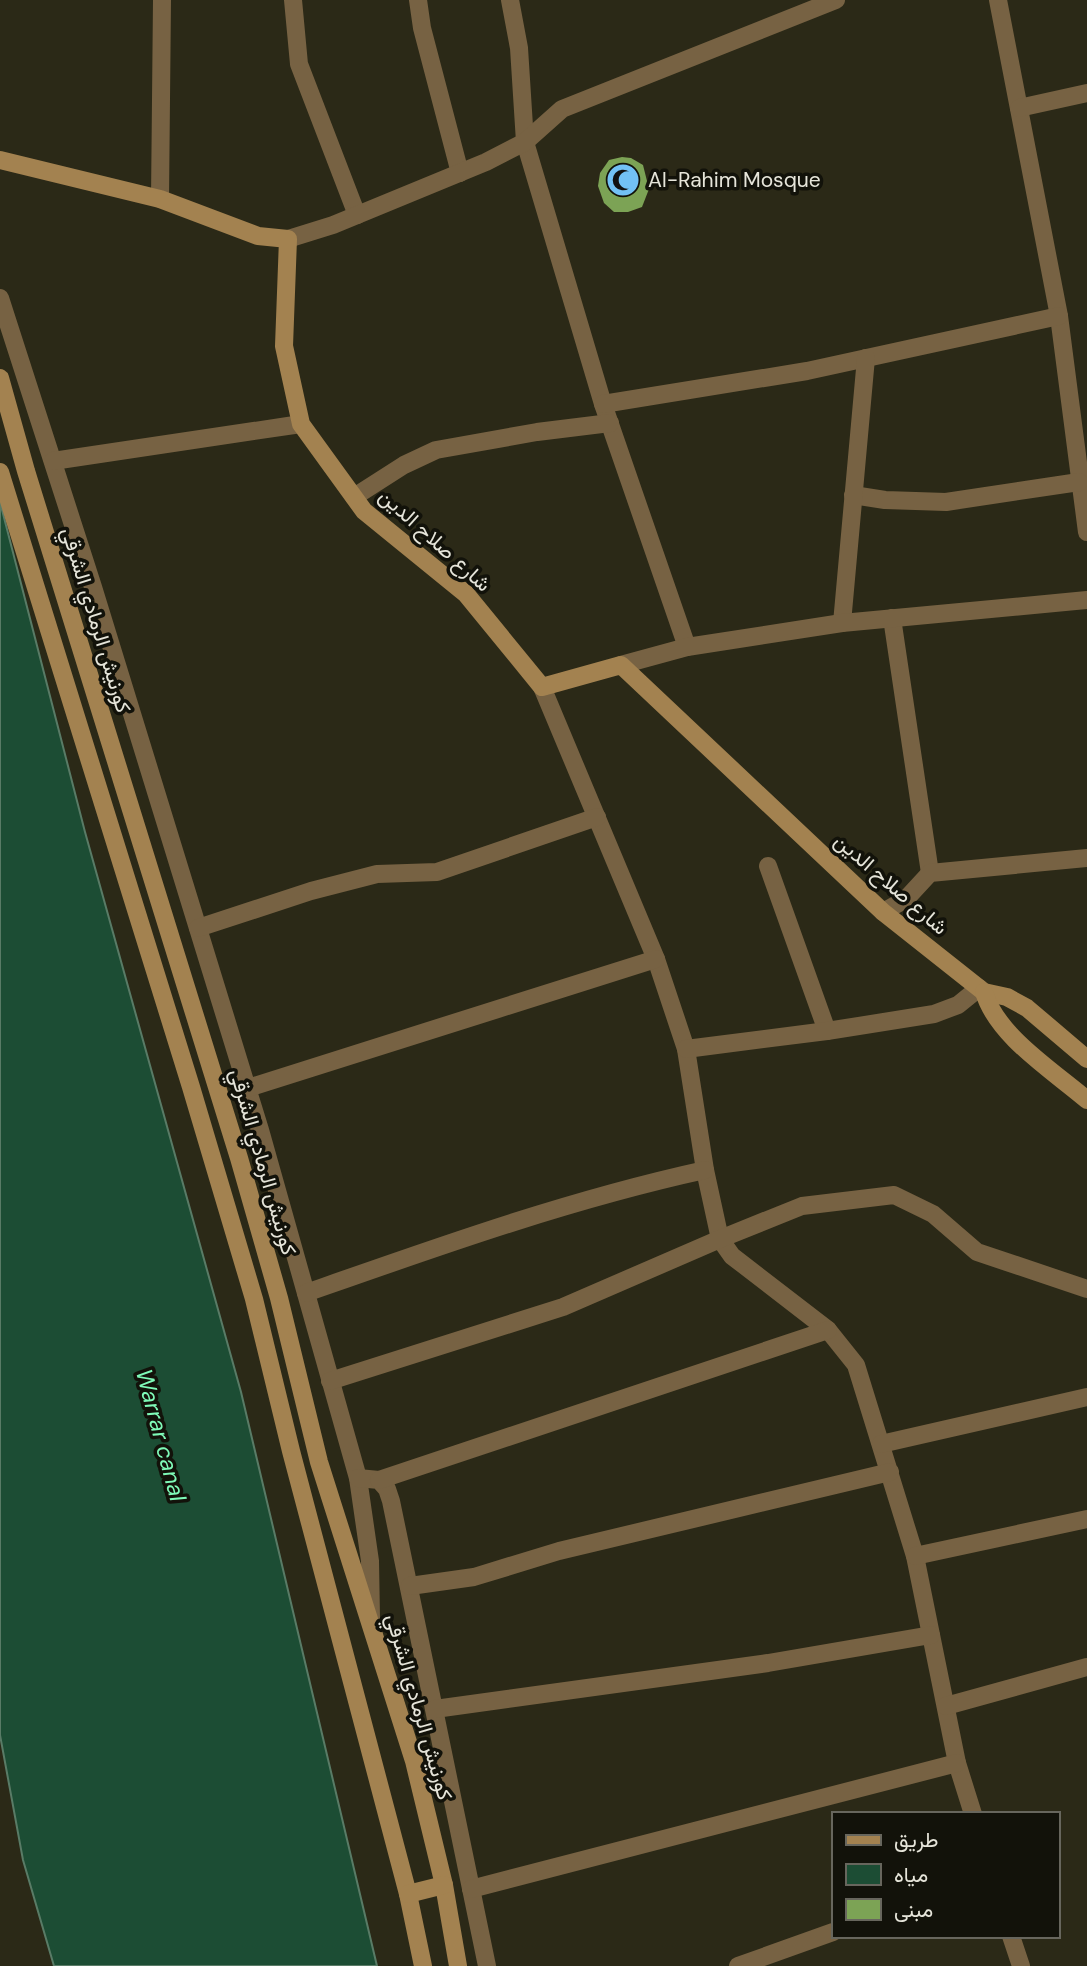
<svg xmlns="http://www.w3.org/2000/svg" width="1087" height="1966" font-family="'DM Sans',Vazirmatn,sans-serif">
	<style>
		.water { fill: #1c4d34; stroke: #597b66; stroke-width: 2 }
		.building { fill: #7ca355 }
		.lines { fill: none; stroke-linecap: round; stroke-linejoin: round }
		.street { stroke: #776243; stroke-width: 18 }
		.secondary { stroke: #a38250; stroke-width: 18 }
		.labels { text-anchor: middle; stroke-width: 7; stroke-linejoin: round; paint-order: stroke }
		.poi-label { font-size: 21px; fill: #e6e5da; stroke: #12120a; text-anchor: start }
		.street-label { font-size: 21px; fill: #e6e5da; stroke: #12120a }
		.water-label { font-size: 23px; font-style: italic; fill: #7ffab8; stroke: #12120a }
	</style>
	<rect width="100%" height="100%" fill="#2b2917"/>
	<!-- water -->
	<polygon class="water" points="0,502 85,832 241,1392 377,1966 54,1966 23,1860 0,1735"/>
	<!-- building -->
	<polygon class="building" points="622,157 631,158 643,165 649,189 642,207 628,212 614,212 604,203 598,186 600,173 609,160"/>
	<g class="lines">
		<!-- street -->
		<g class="street">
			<polyline points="293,0 299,64 357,215"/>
			<polyline points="418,0 422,28 460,173"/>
			<polyline points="510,0 519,48 525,142 603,404 687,647"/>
			<polyline points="998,0 1059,316 1087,532"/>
			<polyline points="1019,108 1087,93"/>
			<polyline points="160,199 162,0"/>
			<polyline points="288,239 333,225 486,162 525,142 562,109 836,0"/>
			<polyline points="0,298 93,587 260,1130 358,1478 370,1561 371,1618"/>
			<polyline points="603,404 807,371 1059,316"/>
			<polyline points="53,461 301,424"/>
			<polyline points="853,495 885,500 946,502 1079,482"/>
			<polyline points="354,497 404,465 436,450 537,432 610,423"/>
			<polyline points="892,618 930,873"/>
			<polyline points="842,623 866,358"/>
			<polyline points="621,665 687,647 842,623 1087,600"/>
			<polyline points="542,687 656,959 686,1049 705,1170 720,1239 732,1256 828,1330 856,1365 915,1556 957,1763 973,1814"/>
			<polyline points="768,866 827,1031"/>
			<polyline points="883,912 906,899 930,873 1087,858"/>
			<polyline points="198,928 311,891 377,874 437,872 597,817"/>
			<polyline points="686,1049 827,1031 934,1014 958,1005 979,988"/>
			<polyline points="248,1088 656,959"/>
			<path d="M306 1293C437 1247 568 1200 705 1170"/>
			<polyline points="330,1381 563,1307 720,1239 802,1206 894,1195 933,1214 977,1252 1087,1289"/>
			<polyline points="881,1444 1087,1397"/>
			<polyline points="358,1478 379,1480 387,1489 391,1501 487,1966"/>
			<polyline points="379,1480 828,1330"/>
			<polyline points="915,1556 1087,1519"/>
			<polyline points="410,1586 474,1577 559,1551 890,1472"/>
			<polyline points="946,1706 1087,1667"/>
			<polyline points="435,1709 768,1663 931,1635"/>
			<polyline points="471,1889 957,1763"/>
			<polyline points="1011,1936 1021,1966"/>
			<polyline points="738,1966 833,1932"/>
		</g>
		<!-- secondary -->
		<g class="secondary">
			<polyline points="0,160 160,199 258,236 288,239 284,346 301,424 364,511 466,594 542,687 621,665 883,912 984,992 1007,997 1027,1008 1087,1059"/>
			<polyline points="0,378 26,471 239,1158 279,1298 319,1462 414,1761 444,1885 458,1966"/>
			<polyline points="0,472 191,1087 254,1299 291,1451 408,1894 423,1966"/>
			<path d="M984 992C997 1036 1052 1070 1087 1100"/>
			<polyline points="408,1894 444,1885"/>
		</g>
	</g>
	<!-- icons -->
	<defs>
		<symbol id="mosque-disc" viewBox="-11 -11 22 22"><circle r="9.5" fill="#72c1f5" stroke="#12120a"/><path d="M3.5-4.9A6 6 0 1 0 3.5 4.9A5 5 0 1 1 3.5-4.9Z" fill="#111"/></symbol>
	</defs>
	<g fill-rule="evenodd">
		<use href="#mosque-disc" x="604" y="161" width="38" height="38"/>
	</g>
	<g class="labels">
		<!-- poi labels -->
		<g class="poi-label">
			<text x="648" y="187">Al-Rahim Mosque</text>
		</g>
		<!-- street labels -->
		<g class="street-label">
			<text transform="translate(435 540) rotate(42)" y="7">شارع صلاح الدين</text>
			<text transform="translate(96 620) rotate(73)" y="7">كورنيش الرمادي الشرقي</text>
			<text transform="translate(891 884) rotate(41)" y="7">شارع صلاح الدين</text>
			<text transform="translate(263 1162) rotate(74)" y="7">كورنيش الرمادي الشرقي</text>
			<text transform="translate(419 1707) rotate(74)" y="7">كورنيش الرمادي الشرقي</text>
		</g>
		<!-- water labels -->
		<g class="water-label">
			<text transform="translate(161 1435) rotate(75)" y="8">Warrar canal</text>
		</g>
	</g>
	<!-- legend -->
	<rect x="832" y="1812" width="228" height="126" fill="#12120a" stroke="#67665d" stroke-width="2"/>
	<rect x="846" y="1835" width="35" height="10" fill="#a38250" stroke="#67665d" stroke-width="2"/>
	<text x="894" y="1847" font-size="21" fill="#e6e5da">طريق</text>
	<rect x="846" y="1864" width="35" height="21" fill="#1c4d34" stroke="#67665d" stroke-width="2"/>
	<text x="894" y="1882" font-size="21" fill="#e6e5da">مياه</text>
	<rect x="846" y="1899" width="35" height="21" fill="#7ca355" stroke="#67665d" stroke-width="2"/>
	<text x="894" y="1917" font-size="21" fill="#e6e5da">مبنى</text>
</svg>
